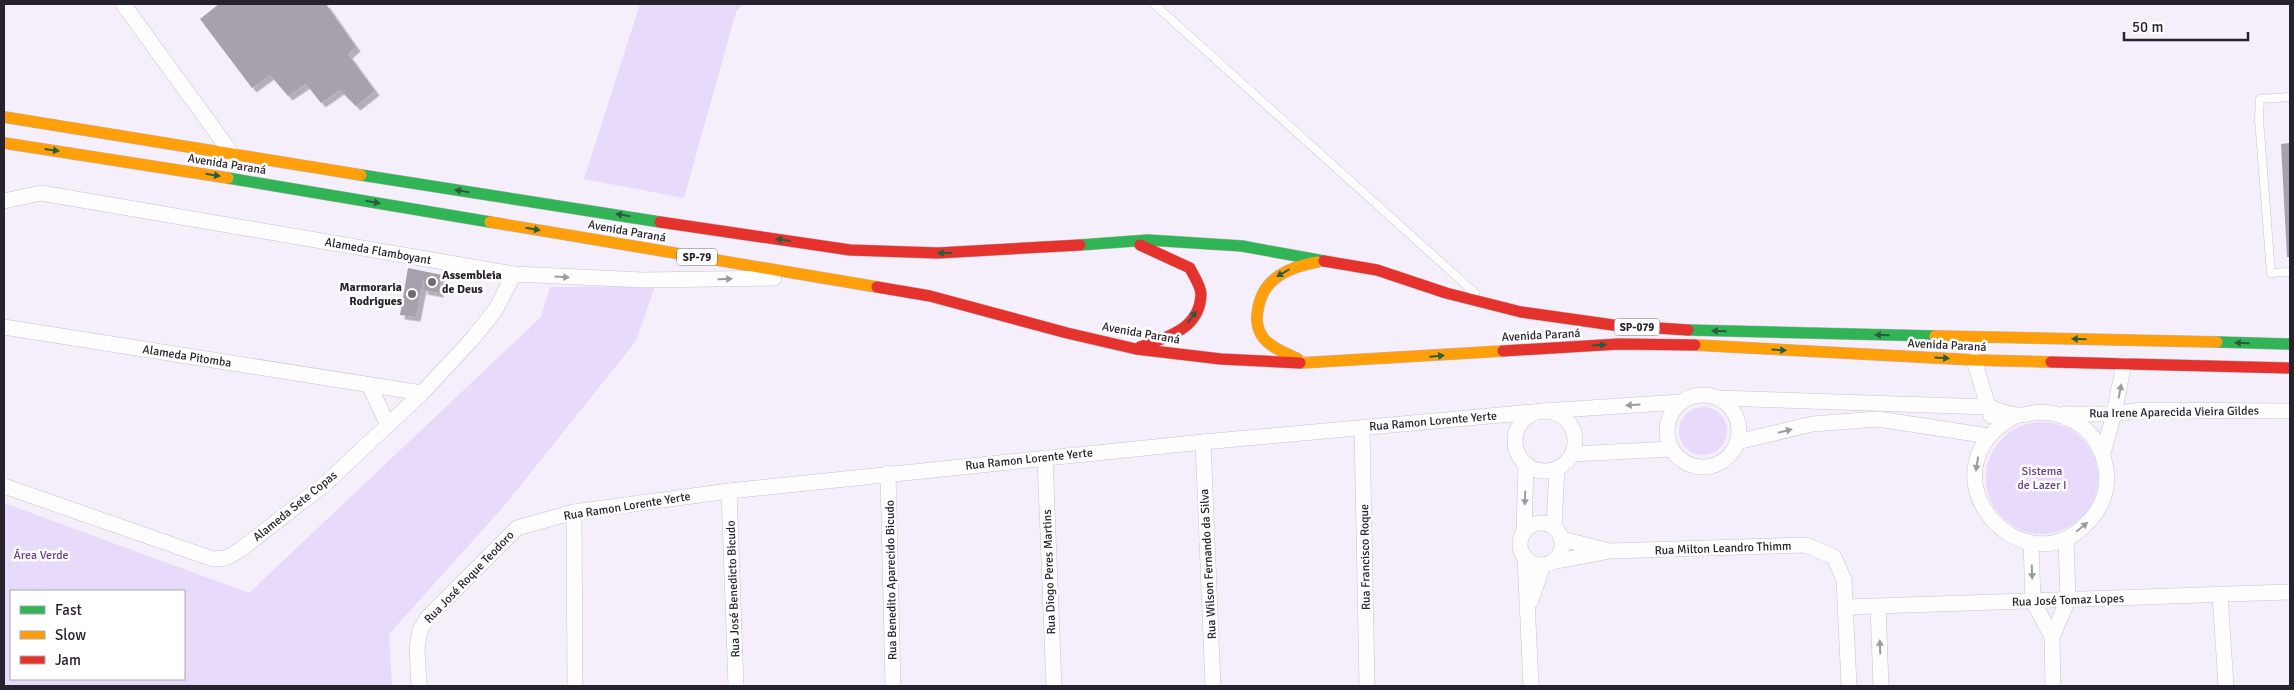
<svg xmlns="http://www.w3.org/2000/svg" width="2294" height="690" font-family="Signika,sans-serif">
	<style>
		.green { fill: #e8dafb; fill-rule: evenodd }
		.building { fill: #a6a1ac; filter: url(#shadow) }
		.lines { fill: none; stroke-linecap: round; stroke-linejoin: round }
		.lane-casing { stroke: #c8c3cf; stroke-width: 9 }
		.street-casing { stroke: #c8c3cf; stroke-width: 16 }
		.fast-casing { stroke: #c1b4bb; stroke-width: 12 }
		.slow-casing { stroke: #c1b4bb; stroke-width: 12 }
		.jam-casing { stroke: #c1b4bb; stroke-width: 12 }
		.lane { stroke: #fdfdfe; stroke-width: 8 }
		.street { stroke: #fdfdfe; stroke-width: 15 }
		.fast { stroke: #30b455; stroke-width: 11 }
		.slow { stroke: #ff9f0a; stroke-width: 11 }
		.jam { stroke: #e5322d; stroke-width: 11 }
		.oneway { fill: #2b5c3e }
		.oneway2 { fill: #9d9aa1 }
		.poi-dot { fill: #6f6a76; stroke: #fff; stroke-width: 2 }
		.labels { text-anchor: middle; stroke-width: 5; stroke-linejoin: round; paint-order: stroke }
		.shield { fill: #fff; stroke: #68646d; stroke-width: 1 }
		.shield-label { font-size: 11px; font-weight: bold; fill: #28222f }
		.street-label { font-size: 12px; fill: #28222f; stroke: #fff }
		.poi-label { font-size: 12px; font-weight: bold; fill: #28222f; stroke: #fff; text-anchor: start }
		.park-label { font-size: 12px; fill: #693d93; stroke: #fff }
	</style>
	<defs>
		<filter id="shadow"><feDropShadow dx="4.5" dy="4.5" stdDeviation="0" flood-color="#0004"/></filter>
	</defs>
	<rect width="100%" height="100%" fill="#f4effa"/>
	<!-- green -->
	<g class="green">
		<polygon points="640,4 743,4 736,12 684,198 584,179"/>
		<path d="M655 286 636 341 504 506 389 634 392 686H4V503L249 593 541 317 550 287ZM11 591H184V679H11Z"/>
		<circle cx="1703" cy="431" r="24"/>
		<circle cx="2042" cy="478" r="56"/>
	</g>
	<!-- building -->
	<g class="building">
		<polygon points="219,4 326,4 356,47 348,54 375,91 356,106 340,90 321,103 306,84 288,96 270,75 252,88 200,19"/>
		<polygon points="2290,143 2290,257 2287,257 2281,144"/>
		<polygon points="408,268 442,275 439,293 423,290 424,277 416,317 400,315"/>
	</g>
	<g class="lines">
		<defs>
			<g id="lane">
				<polyline points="1154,4 1475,293"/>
				<polyline points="2290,97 2260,99 2259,119 2271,273 2290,272"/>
			</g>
			<g id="street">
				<polyline points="123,4 232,154"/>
				<polyline points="4,201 41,193 514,274 643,280 774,278"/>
				<polyline points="4,327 422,393"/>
				<polyline points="1974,360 1991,416"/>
				<polyline points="369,385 388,425"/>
				<circle cx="1703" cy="431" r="36"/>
				<path d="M1717 398 1989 407C1997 409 2008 415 2018 415 2025 416 2033 412 2040 412 2072 413 2098 432 2105 464 2110 484 2104 505 2090 520 2023 596 1914 470 2017 415"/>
				<circle cx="1545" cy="441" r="30"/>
				<polyline points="2065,414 2114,414 2141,410 2290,411"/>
				<polyline points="1362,428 1367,686"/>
				<polyline points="1203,442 1213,686"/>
				<polyline points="1737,442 1812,424 1878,419 1989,436"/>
				<polyline points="2103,453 2114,414 2124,363"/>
				<polyline points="1572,454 1672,449"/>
				<polyline points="1045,458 1054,686"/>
				<polyline points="888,473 893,686"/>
				<polyline points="4,486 213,559 226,558 240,550 325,484 422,393 474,337 496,309 514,274"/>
				<polyline points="729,491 736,686"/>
				<polyline points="574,512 575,686"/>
				<circle cx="1541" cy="544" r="21"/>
				<polyline points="1554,527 1557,468"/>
				<polyline points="1524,532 1526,464"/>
				<polyline points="1562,539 1606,550"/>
				<polyline points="2031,543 2033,601 2052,637"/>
				<polyline points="1525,557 1531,686"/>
				<polyline points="1552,562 1610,551 1806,545 1834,557 1844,580 1849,686"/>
				<polyline points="2220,595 2226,686"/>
				<polyline points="1531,601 1543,565"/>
				<polyline points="1846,607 2290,592"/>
				<polyline points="1878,607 1881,686"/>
				<polyline points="419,686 417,648 420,630 428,617 517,528 574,512 729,491 1203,442 1544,411 1681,402"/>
				<polyline points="2053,686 2052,637 2068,600 2066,539"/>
			</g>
			<g id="fast">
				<polyline points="361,175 660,222"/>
				<polyline points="228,178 490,222"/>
				<polyline points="1080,245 1148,240 1242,246 1324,261"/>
				<polyline points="1688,330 1935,336"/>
				<polyline points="2217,342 2290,344"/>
			</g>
			<g id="slow">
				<polyline points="4,117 361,175"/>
				<polyline points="4,143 228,178"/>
				<polyline points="490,222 877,287"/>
				<polyline points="1935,336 2217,342"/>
				<polyline points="1695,345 1974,360 2051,362"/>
				<path d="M1298 359C1286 353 1270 348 1262 336 1257 328 1256 318 1258 309 1263 278 1289 267 1317 262"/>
				<polyline points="1300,363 1503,351"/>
			</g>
			<g id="jam">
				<polyline points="660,222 850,250 938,253 1080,245"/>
				<path d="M1140 245 1190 268C1193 275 1201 286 1201 294 1200 329 1168 337 1140 347"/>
				<polyline points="1324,261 1377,270 1446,293 1521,312 1613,325 1688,330"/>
				<polyline points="877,287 930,296 1067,333 1136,349 1221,359 1300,363"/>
				<polyline points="1503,351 1619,344 1695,345"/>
				<polyline points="2051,362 2290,368"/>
			</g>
		</defs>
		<!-- lane casing -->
		<use href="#lane" class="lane-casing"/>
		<!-- street casing -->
		<use href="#street" class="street-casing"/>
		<!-- fast casing -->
		<use href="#fast" class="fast-casing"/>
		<!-- slow casing -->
		<use href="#slow" class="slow-casing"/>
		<!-- jam casing -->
		<use href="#jam" class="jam-casing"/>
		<!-- lane -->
		<use href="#lane" class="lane"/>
		<!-- street -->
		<use href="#street" class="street"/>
		<!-- fast -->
		<use href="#fast" class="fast"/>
		<!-- slow -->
		<use href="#slow" class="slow"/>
		<!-- jam -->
		<use href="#jam" class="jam"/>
	</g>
	<!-- one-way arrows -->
	<defs><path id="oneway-solid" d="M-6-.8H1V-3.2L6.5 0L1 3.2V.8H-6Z" transform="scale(1.25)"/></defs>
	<g class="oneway">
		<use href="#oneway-solid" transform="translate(52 150) rotate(8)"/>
		<use href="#oneway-solid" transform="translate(213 175) rotate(9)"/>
		<use href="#oneway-solid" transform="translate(462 191) rotate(-171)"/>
		<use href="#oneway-solid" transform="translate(373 202) rotate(10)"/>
		<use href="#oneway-solid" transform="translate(623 215) rotate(-171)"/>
		<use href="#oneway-solid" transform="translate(533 229) rotate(10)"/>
		<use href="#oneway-solid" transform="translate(783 240) rotate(-171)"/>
		<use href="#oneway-solid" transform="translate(945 253) rotate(179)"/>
		<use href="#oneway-solid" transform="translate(1283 273) rotate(150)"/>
		<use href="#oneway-solid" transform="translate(1192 317) rotate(-54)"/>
		<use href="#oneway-solid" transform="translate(1719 331) rotate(-179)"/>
		<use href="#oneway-solid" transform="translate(1882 335) rotate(-179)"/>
		<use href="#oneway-solid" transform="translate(2079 339) rotate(-179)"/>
		<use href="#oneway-solid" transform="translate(2242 343) rotate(-179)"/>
		<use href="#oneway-solid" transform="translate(1599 345) rotate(-3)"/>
		<use href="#oneway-solid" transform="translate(1779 350) rotate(3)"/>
		<use href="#oneway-solid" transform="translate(1437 356) rotate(-5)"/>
		<use href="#oneway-solid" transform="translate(1942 358) rotate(3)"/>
	</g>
	<g class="oneway2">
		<use href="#oneway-solid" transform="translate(562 277) rotate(3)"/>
		<use href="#oneway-solid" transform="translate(725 279) rotate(-1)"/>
		<use href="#oneway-solid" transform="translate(2120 391) rotate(-79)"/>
		<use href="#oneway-solid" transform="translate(1633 405) rotate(177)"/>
		<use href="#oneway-solid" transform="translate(1785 431) rotate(-14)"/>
		<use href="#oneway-solid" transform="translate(1977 464) rotate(99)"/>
		<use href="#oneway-solid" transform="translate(1525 498) rotate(92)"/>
		<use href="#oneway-solid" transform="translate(2082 527) rotate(-39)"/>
		<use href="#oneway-solid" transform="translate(2032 572) rotate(88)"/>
		<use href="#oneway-solid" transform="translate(1880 647) rotate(-92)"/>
	</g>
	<!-- markers -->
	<g class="poi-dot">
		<circle cx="432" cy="282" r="5"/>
		<circle cx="412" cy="294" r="5"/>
	</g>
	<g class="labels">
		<!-- shield labels -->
		<g class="shield">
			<rect x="677" y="248.5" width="40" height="17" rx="4"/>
			<rect x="1614.5" y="318.5" width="45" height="17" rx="4"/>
		</g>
		<g class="shield-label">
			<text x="697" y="261">SP-79</text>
			<text x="1637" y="331">SP-079</text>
		</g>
		<!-- street labels -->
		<g class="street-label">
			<text transform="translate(227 164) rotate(9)" y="4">Avenida Paraná</text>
			<text transform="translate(627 231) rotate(10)" y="4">Avenida Paraná</text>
			<text transform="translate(378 251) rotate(10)" y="4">Alameda Flamboyant</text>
			<text transform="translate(1141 333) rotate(10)" y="4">Avenida Paraná</text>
			<text transform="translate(1541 335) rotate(-3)" y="4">Avenida Paraná</text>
			<text transform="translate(1947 345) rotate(3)" y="4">Avenida Paraná</text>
			<text transform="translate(187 356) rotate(9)" y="4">Alameda Pitomba</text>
			<text transform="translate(2174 412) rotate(-1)" y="4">Rua Irene Aparecida Vieira Gildes</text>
			<text transform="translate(1433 421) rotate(-5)" y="4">Rua Ramon Lorente Yerte</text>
			<text transform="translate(1029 459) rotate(-6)" y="4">Rua Ramon Lorente Yerte</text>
			<text transform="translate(295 506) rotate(-39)" y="4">Alameda Sete Copas</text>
			<text transform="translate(627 506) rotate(-9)" y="4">Rua Ramon Lorente Yerte</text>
			<text transform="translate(1723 548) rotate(-2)" y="4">Rua Milton Leandro Thimm</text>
			<text transform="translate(1365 557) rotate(-91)" y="4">Rua Francisco Roque</text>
			<text transform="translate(1208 564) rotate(-93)" y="4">Rua Wilson Fernando da Silva</text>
			<text transform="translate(1049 572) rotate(-92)" y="4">Rua Diogo Peres Martins</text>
			<text transform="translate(469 577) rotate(-46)" y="4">Rua José Roque Teodoro</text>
			<text transform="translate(891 580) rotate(-91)" y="4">Rua Benedito Aparecido Bicudo</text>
			<text transform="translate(733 589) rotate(-92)" y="4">Rua José Benedicto Bicudo</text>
			<text transform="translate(2068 600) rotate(-2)" y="4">Rua José Tomaz Lopes</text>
		</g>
		<!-- poi labels -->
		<g class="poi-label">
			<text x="442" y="279">Assembleia<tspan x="442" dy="14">de Deus</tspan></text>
			<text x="402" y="291" text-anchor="end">Marmoraria<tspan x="402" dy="14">Rodrigues</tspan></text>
		</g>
		<!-- park labels -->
		<g class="park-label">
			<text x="2042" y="475">Sistema<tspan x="2042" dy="14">de Lazer I</tspan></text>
			<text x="41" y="559">Área Verde</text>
		</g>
	</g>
	<!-- border -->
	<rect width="2294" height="690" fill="none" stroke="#28222f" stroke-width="10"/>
	<!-- legend -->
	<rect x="10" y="590" width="175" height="90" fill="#ffffff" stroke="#a9a7ac"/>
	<rect x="20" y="606" width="25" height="8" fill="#30b455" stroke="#a9a7ac"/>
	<text x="55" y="615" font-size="15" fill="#28222f">Fast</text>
	<rect x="20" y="631" width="25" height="8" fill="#ff9f0a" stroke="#a9a7ac"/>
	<text x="55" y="640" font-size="15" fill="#28222f">Slow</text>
	<rect x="20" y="656" width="25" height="8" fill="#e5322d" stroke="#a9a7ac"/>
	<text x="55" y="665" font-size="15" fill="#28222f">Jam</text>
	<!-- scale -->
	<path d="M2124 32v8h124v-8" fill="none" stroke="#28222f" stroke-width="2.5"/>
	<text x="2132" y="32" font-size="15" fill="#28222f" stroke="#ffffff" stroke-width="4" paint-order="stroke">50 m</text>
</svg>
